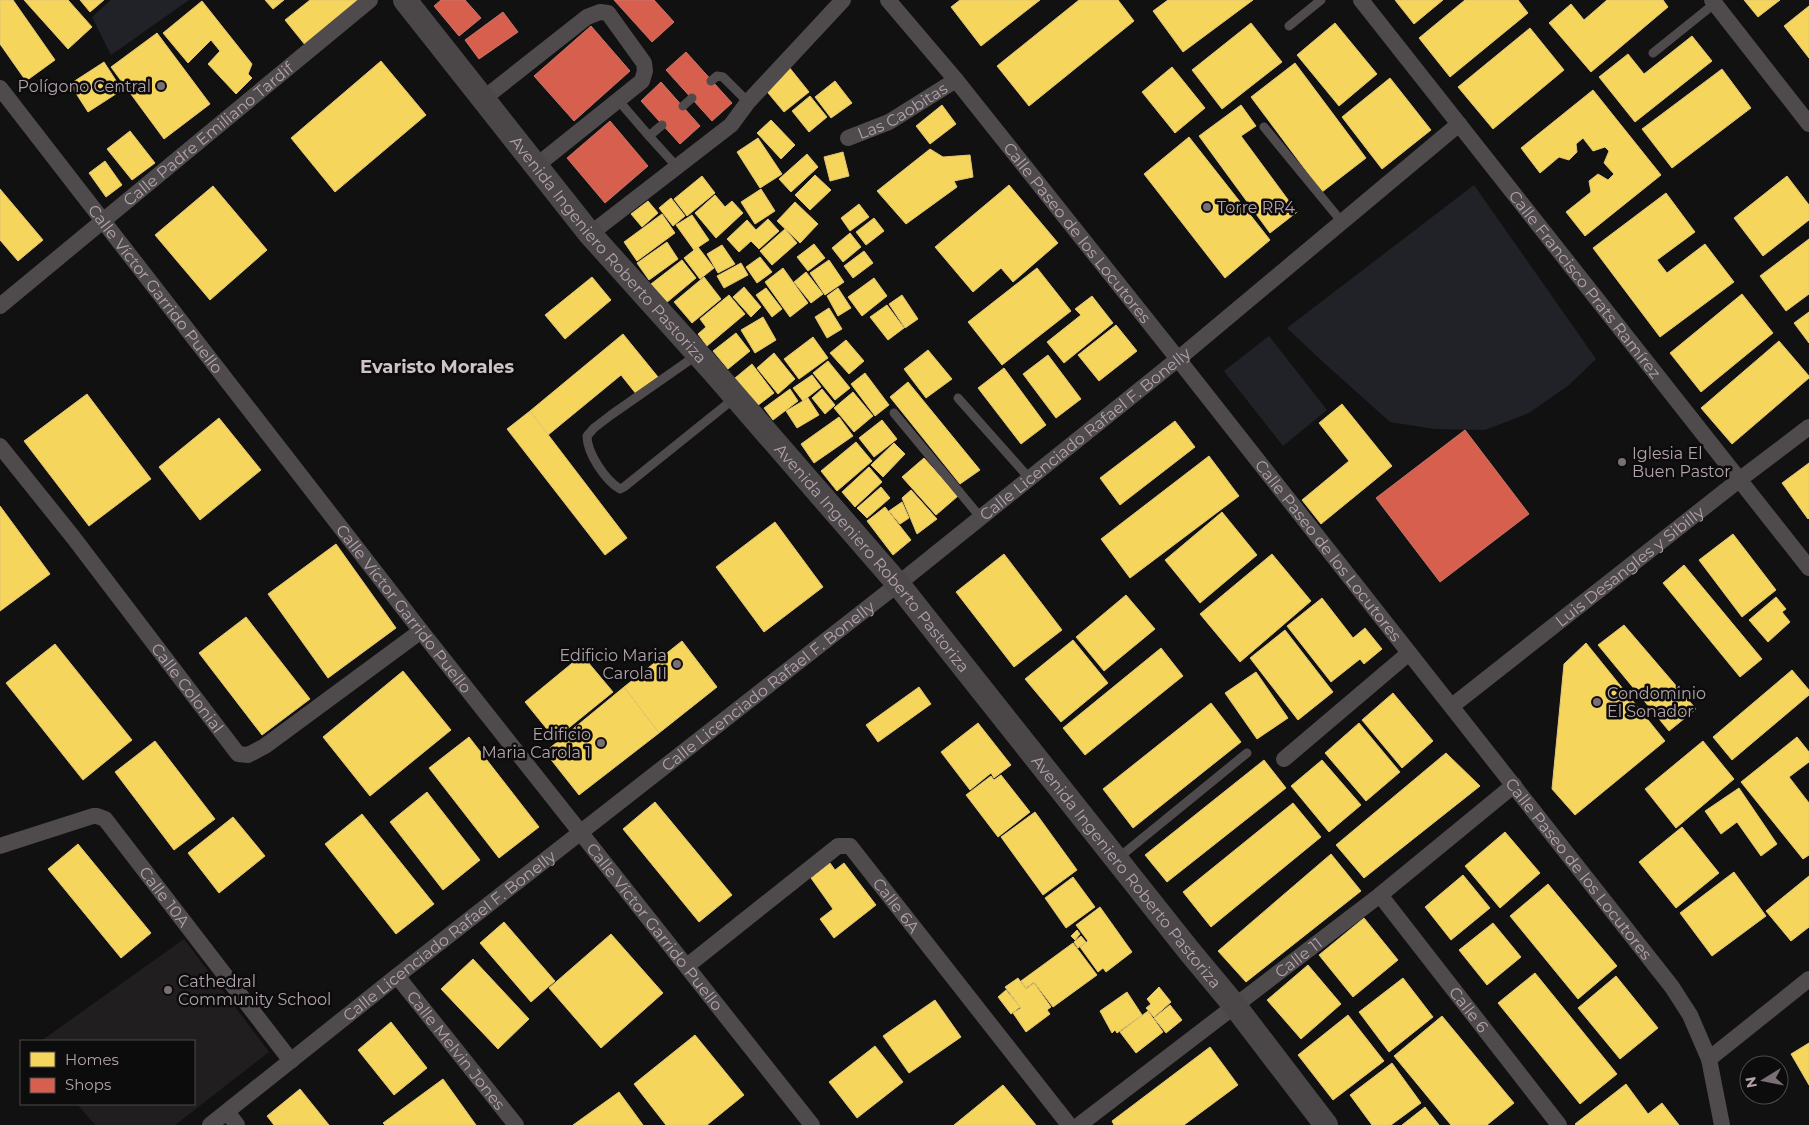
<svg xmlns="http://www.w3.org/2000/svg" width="1809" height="1125" font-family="Montserrat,sans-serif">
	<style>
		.built { fill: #201e1e }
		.green { fill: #212227 }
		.homes { fill: #f6d55c; stroke: #e2c674 }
		.shops { fill: #d6604d; stroke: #cb746a }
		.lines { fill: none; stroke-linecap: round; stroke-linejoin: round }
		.lane { stroke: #4f4b4d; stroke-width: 9 }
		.street { stroke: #4f4b4d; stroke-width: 16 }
		.secondary { stroke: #4b4749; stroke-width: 24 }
		.poi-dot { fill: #7a6f76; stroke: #0d0c0c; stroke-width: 2 }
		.labels { text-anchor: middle; stroke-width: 5; stroke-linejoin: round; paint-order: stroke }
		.poi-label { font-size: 16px; fill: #b2a2ac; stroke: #0d0c0c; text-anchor: start }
		.street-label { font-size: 16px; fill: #b2a2ac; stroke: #0d0c0c }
		.neighbourhood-label { font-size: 18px; font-weight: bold; fill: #cec3ca; stroke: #0d0c0c }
	</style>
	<rect width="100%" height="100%" fill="#121111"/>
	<!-- built -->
	<polygon class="built" points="184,939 269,1052 175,1125 95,1125 77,1104 194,1104 194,1041 41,1041"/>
	<!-- green -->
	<g class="green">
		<polygon points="111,0 189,0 111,55 92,17"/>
		<polygon points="1474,185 1596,359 1569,385 1529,413 1485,430 1435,429 1390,422 1323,362 1287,328"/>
		<polygon points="1269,336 1327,410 1283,446 1224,371"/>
	</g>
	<!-- homes -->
	<g class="homes">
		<polygon points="0,0 13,0 55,60 26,81 0,44"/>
		<polygon points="24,0 68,0 92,27 68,49"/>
		<polygon points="80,0 104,0 90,12"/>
		<polygon points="265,0 284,0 273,9"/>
		<polygon points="310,0 360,0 306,46 285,20"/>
		<polygon points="960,0 1040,0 981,46 951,7"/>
		<polygon points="1079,0 1118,0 1134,21 1029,106 997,66"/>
		<polygon points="1168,0 1253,0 1183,52 1153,11"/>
		<polygon points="1395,0 1443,0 1414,24"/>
		<polygon points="1465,0 1518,0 1528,13 1450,77 1419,38"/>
		<polygon points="1607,0 1663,0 1668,7 1591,72 1549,23 1571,4 1584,20"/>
		<polygon points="1744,0 1780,0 1758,17"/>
		<polygon points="202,1 252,64 248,74 252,78 236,94 208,64 220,51 211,40 188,63 163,33"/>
		<polygon points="1809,6 1809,58 1784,26"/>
		<polygon points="1251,23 1282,62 1222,109 1192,70"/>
		<polygon points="1335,23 1377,74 1339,106 1297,55"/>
		<polygon points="1530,28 1564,70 1493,129 1458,87"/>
		<polygon points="157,33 210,104 164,139 111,67"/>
		<polygon points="1692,36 1712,61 1635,122 1599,77 1628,54 1644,74"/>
		<polygon points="381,61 426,115 335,192 291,138"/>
		<polygon points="104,62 122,90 88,112 70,84"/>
		<polygon points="1295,63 1366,158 1322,192 1251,97"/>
		<polygon points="789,67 809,92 784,112 764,88"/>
		<polygon points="1172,67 1205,108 1175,133 1142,92"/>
		<polygon points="1722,69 1751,108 1672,168 1642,129"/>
		<polygon points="1390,78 1431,130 1382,169 1342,117"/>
		<polygon points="835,81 852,103 831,118 815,97"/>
		<polygon points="1593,90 1661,175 1585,236 1566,212 1591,192 1589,181 1598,174 1608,180 1614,174 1604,163 1609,151 1605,147 1593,151 1583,138 1576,144 1577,152 1569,160 1559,157 1540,173 1521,148"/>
		<polygon points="810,96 827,117 809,132 792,111"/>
		<polygon points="942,105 956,124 930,144 916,126"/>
		<polygon points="1241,105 1256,126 1241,136 1297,212 1270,233 1199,136"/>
		<polygon points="771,120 795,145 781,159 757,133"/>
		<polygon points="130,131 155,163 132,180 107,149"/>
		<polygon points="1189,137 1270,240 1225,278 1144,174"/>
		<polygon points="758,138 782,174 760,188 737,152"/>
		<polygon points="930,149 943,157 970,155 973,177 954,181 957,187 906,224 877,191"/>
		<polygon points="843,152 849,176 830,181 824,157"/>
		<polygon points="807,154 818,167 791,192 779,179"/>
		<polygon points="105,161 122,185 106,197 89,173"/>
		<polygon points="815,175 831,190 810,210 795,195"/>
		<polygon points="702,176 715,193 687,216 674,199"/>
		<polygon points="1787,176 1809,205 1809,220 1763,256 1734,218"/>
		<polygon points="1009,185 1058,243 1013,282 1001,268 973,292 935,247"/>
		<polygon points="213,186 267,250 210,300 155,235"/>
		<polygon points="0,189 43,240 18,261 0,240"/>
		<polygon points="761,189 775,211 755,224 741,202"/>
		<polygon points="1666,193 1695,232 1657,260 1667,273 1705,244 1734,282 1660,337 1593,248"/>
		<polygon points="715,195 725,207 732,201 743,213 716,238 695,213"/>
		<polygon points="671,198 685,216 673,226 659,208"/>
		<polygon points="648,201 658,213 642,227 631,214"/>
		<polygon points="795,202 818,224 800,243 777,221"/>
		<polygon points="859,204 869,217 850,231 841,218"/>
		<polygon points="662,214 675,233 637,261 624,242"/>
		<polygon points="692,215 709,240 694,250 676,225"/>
		<polygon points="874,218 884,231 866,245 856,232"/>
		<polygon points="768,219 779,231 759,249 751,241 739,252 727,239 747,220 756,230"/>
		<polygon points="785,229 797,243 772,265 760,251"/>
		<polygon points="850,233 861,247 843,262 832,248"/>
		<polygon points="1809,239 1809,294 1786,311 1760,276"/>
		<polygon points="667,242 678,259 649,280 637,263"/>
		<polygon points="814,244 825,258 808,271 797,257"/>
		<polygon points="722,245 735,264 718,273 707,254"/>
		<polygon points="698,247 714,268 700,279 684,258"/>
		<polygon points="864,251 873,263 853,278 844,266"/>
		<polygon points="760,257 772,272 757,283 746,267"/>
		<polygon points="682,260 696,278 666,303 651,284"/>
		<polygon points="829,260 844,282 825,295 810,273"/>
		<polygon points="741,263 748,275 724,288 717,276"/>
		<polygon points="783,268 808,303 790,317 765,282"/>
		<polygon points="1037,268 1071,311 1002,365 968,322"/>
		<polygon points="806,272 823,294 811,303 794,282"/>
		<polygon points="592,277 611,300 565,339 545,315"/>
		<polygon points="704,277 721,299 692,323 674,302"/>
		<polygon points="874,278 887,296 862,316 848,297"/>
		<polygon points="744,287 761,307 751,317 733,297"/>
		<polygon points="766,288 782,309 772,317 756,295"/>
		<polygon points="838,288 851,308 838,316 827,296"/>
		<polygon points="1742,294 1773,333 1701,392 1670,353"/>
		<polygon points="729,295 745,314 707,346 698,334 706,327 700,319"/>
		<polygon points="902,295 918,319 905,328 889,304"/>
		<polygon points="1092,296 1113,323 1064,363 1047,342 1081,315 1075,309"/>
		<polygon points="887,305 904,328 888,340 870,317"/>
		<polygon points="829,308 842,329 827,338 815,317"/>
		<polygon points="1809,312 1809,343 1794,323"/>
		<polygon points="763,317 776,340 755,353 741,330"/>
		<polygon points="1116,325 1137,351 1099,381 1078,355"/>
		<polygon points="736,333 750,351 728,369 713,351"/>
		<polygon points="623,334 658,377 637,395 621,375 548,435 530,411"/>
		<polygon points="813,337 828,358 799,379 784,359"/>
		<polygon points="846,340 864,361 849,374 830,353"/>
		<polygon points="1779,341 1809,376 1809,378 1732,444 1701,408"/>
		<polygon points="928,350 952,379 926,398 904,369"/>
		<polygon points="774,353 795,379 778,394 757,368"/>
		<polygon points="1048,355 1081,399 1056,418 1023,374"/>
		<polygon points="828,361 850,388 835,400 813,373"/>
		<polygon points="752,364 774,393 757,406 735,378"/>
		<polygon points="1004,368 1046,425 1021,444 978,388"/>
		<polygon points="865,373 889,405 875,416 851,384"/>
		<polygon points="812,375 821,387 803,401 793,388"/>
		<polygon points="908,382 980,470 960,484 890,397"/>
		<polygon points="790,389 798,401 773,420 764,408"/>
		<polygon points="822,389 835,405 825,414 812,398"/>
		<polygon points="853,392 873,416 854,432 834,408"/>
		<polygon points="87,394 151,479 89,526 24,441"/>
		<polygon points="808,398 819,415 797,428 786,411"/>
		<polygon points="1342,404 1392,466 1321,524 1302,500 1349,461 1319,423"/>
		<polygon points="530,411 627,538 605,555 507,429"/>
		<polygon points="839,417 853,436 814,463 801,444"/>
		<polygon points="219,418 261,470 200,520 159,467"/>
		<polygon points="882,420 897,439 874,457 859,438"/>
		<polygon points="1175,421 1195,447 1120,505 1100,478"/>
		<polygon points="856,442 872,461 837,491 821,471"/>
		<polygon points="894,443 905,454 883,477 871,465"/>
		<polygon points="1209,456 1239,496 1130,578 1101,539"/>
		<polygon points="924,458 958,496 936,515 902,477"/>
		<polygon points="1809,463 1809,518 1808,519 1782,483"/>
		<polygon points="869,467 882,482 855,507 842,492"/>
		<polygon points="881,487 890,498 867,518 857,508"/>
		<polygon points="911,490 937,519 917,534 902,498"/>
		<polygon points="902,502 909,518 900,524 889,511"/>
		<polygon points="0,506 50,574 0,611"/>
		<polygon points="885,507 911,540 893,555 867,521"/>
		<polygon points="1222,512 1257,555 1200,603 1165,560"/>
		<polygon points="775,522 823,587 764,632 716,567"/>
		<polygon points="1733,534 1776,590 1742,617 1699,560"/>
		<polygon points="336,544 396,628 328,678 268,594"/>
		<polygon points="1004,554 1062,630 1014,667 956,592"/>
		<polygon points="1272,554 1311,601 1240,662 1200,614"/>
		<polygon points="1684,565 1762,659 1740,677 1663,583"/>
		<polygon points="1126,595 1155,629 1104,671 1076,637"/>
		<polygon points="1776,597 1786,609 1782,612 1790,622 1768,642 1749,620"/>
		<polygon points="1322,598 1353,638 1365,628 1382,649 1364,664 1360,659 1331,682 1287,626"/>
		<polygon points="246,617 310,699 262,735 199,653"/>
		<polygon points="1624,625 1696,709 1669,731 1598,645"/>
		<polygon points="1285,630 1333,692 1298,720 1250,658"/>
		<polygon points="1073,640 1108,683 1061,722 1025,679"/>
		<polygon points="682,641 717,687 659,733 624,687"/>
		<polygon points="1586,643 1665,741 1575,815 1552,789 1564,664"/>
		<polygon points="55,644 132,740 83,780 6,683"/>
		<polygon points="1161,648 1183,676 1085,755 1063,728"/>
		<polygon points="582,655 613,692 555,739 525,702"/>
		<polygon points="1792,670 1809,690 1809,695 1732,760 1713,737"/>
		<polygon points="403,671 451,730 370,796 323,737"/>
		<polygon points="1256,672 1288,718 1257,739 1225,693"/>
		<polygon points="624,687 659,733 579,795 545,752"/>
		<polygon points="919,687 931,704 878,742 866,725"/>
		<polygon points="1393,693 1433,741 1402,768 1362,720"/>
		<polygon points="1211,703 1241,742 1133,828 1103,789"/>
		<polygon points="978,723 1011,765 994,778 991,773 970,790 941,752"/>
		<polygon points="1359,723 1400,772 1366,801 1325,753"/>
		<polygon points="469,737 539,827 499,858 429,768"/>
		<polygon points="1797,737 1809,752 1809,762 1789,777 1809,803 1809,855 1803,859 1741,782"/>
		<polygon points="155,741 215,819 174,850 115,772"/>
		<polygon points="1703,741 1734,779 1676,828 1645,789"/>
		<polygon points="1446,753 1480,786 1364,878 1336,845"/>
		<polygon points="1264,760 1286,788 1167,882 1145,855"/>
		<polygon points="1322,760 1361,805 1329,832 1291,786"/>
		<polygon points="1001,775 1030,812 998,837 966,795 991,776 994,780"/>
		<polygon points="1739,788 1777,844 1761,856 1737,822 1721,834 1705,811"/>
		<polygon points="427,792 480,860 443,890 390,822"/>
		<polygon points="655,802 732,895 699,922 623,829"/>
		<polygon points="1293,803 1321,837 1211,927 1183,892"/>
		<polygon points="1035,812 1077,870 1043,895 1001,837"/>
		<polygon points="362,814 434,904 396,934 325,844"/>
		<polygon points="233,817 265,856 219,893 188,853"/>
		<polygon points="1682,827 1719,873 1676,908 1639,862"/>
		<polygon points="1505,832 1540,873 1500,908 1465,866"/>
		<polygon points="78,844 151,933 121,958 48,869"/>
		<polygon points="1331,854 1361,891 1246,982 1218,951"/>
		<polygon points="830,863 835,870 844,863 876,905 834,938 820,919 833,909 811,878"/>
		<polygon points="1734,872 1766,916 1712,956 1680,913"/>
		<polygon points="1463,875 1490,908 1451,940 1425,907"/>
		<polygon points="1809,876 1809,927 1791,941 1766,911"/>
		<polygon points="1073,877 1095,907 1066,928 1045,898"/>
		<polygon points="1548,884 1617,966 1578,999 1510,916"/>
		<polygon points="1100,907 1132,952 1106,972 1103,968 1098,972 1080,947 1088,941 1076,925"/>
		<polygon points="1364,918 1398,960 1353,997 1319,955"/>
		<polygon points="504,922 555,981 531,1002 480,943"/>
		<polygon points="1493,923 1521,957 1487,985 1459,950"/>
		<polygon points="1077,930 1080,934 1075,940 1071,936"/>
		<polygon points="611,934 663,993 601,1048 549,988"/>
		<polygon points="1081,936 1086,942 1078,948 1074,942"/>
		<polygon points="1073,943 1097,975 1053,1007 1034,982 1026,988 1021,981"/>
		<polygon points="473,959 529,1019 498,1049 441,989"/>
		<polygon points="1308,965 1341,1004 1301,1039 1267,1000"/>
		<polygon points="1535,973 1617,1074 1580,1104 1498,1003"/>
		<polygon points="1616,976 1658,1028 1620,1059 1578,1008"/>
		<polygon points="1018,978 1026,989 1034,983 1051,1007 1047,1010 1050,1014 1026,1032 1013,1013 1021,1008 1005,987"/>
		<polygon points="1403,978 1433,1017 1389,1052 1359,1012"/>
		<polygon points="1159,987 1171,1002 1154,1017 1146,1008 1151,1004 1147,999"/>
		<polygon points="1006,990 1020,1007 1011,1014 998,997"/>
		<polygon points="1127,992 1142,1015 1117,1033 1115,1030 1112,1033 1100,1011"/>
		<polygon points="935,1000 961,1037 909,1073 883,1036"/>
		<polygon points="1170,1005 1182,1020 1166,1033 1154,1018"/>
		<polygon points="1148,1011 1163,1032 1136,1053 1120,1032"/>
		<polygon points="1348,1015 1384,1061 1333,1100 1298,1055"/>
		<polygon points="1442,1016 1514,1103 1487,1125 1451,1125 1394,1056"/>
		<polygon points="391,1022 427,1068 394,1095 358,1050"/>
		<polygon points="695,1035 744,1095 707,1125 666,1125 634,1084"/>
		<polygon points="1809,1043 1809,1085 1791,1054"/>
		<polygon points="875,1046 903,1082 857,1118 829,1082"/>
		<polygon points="1210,1047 1238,1085 1184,1125 1114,1125 1112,1121"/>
		<polygon points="1392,1063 1421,1103 1391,1125 1372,1125 1350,1095"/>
		<polygon points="443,1079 476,1125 385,1125 383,1123"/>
		<polygon points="1626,1084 1648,1114 1662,1103 1679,1125 1576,1125 1575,1124"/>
		<polygon points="1003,1085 1036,1125 954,1125"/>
		<polygon points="300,1089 329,1125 274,1125 267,1116"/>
		<polygon points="619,1092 643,1125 573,1125"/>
		<polygon points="1425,1107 1439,1125 1402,1125"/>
	</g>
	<!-- shops -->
	<g class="shops">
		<polygon points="441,0 465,0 481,18 459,36 434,6"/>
		<polygon points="614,0 654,0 674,22 652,42"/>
		<polygon points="503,12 518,32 479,59 465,40"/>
		<polygon points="591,26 630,71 574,121 534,76"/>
		<polygon points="686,52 732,103 712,121 666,70"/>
		<polygon points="661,82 700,126 680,144 641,101"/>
		<polygon points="610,121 648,166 605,203 567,158"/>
		<polygon points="1465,430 1529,514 1440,582 1376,498"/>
	</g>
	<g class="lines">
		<!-- lane -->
		<g class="lane">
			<polyline points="1289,26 1321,0"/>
			<polyline points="1653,53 1714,4"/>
			<polyline points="711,81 717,76 723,77 748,102"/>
			<polyline points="618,100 649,136"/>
			<polyline points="683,106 692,98"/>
			<polyline points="662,125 649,136 677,167"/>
			<polyline points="1264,127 1342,222"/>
			<path d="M697 355 611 415 594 428 587 436C587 453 605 480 620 489L624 487 736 397"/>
			<polyline points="958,398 1030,479"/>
			<polyline points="894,413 981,518"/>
			<polyline points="1117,859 1247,753"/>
		</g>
		<!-- street -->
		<g class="street">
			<path id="s1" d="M888 0 956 80 1178 359 1672 987 1690 1015 1709 1059 1722 1125"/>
			<path id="s2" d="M1361 0 1809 568"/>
			<polyline points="1712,0 1809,124"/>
			<path id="s3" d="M0 88 421 631 812 1125"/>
			<polyline points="483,99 587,17 600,12 608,13 644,63 645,71 642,81 536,166"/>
			<path id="s4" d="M848 138 889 122 956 80"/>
			<polyline points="590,234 731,125 748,102 843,0"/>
			<path id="s5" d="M0 306 370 0"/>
			<path id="s6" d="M0 446 73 537 238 754 248 755 265 746 421 631"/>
			<path id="s7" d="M1452 706 1739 480 1809 427"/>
			<polyline points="1284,759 1409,653"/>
			<path id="s8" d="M0 846 93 816H97L105 819 291 1061"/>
			<path id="s9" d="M1380 895 1559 1125"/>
			<path id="s10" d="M687 966 838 846H850L1069 1125"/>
			<path id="s11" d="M397 976 516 1125"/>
			<polyline points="1709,1059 1809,979"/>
			<polyline points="227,1112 237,1125"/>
			<path id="s12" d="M210 1125 397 976 898 584 1178 359 1459 124"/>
			<path id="s13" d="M1079 1125 1380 895 1514 785"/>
		</g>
		<!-- secondary -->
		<path class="secondary" id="s14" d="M405 0 590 234 714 372 898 584 1190 952 1235 1006 1326 1125"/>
	</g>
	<!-- markers -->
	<g class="poi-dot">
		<circle cx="161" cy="86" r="5"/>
		<circle cx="1207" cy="207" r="5"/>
		<circle cx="1622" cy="462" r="5"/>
		<circle cx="677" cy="664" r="5"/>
		<circle cx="1597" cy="702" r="5"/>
		<circle cx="601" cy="743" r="5"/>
		<circle cx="168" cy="990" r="5"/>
	</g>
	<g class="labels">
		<!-- poi labels -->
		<g class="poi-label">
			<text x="151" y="92" text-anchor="end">Polígono Central</text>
			<text x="1217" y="213">Torre RR4</text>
			<text x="1632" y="459">Iglesia El<tspan x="1632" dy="18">Buen Pastor</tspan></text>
			<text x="667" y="661" text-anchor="end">Edificio Maria<tspan x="667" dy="18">Carola II</tspan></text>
			<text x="1607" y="699">Condominio<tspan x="1607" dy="18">El Sonador</tspan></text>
			<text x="591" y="740" text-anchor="end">Edificio<tspan x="591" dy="18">Maria Carola 1</tspan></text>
			<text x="178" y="987">Cathedral<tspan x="178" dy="18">Community School</tspan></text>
		</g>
		<!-- street labels -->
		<g class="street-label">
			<text dy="6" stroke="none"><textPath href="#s4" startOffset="61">Las Caobitas</textPath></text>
			<text dy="6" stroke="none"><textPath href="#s5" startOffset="270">Calle Padre Emiliano Tardif</textPath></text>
			<text dy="6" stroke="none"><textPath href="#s1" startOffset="300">Calle Paseo de los Locutores</textPath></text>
			<text dy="6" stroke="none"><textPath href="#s14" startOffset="322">Avenida Ingeniero Roberto Pastoriza</textPath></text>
			<text dy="6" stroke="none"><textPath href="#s2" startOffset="362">Calle Francisco Prats Ramírez</textPath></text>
			<text dy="6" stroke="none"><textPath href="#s3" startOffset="254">Calle Víctor Garrido Puello</textPath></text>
			<text dy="6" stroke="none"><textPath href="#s12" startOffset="1115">Calle Licenciado Rafael F. Bonelly</textPath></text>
			<text dy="6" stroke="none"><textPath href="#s1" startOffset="705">Calle Paseo de los Locutores</textPath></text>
			<text dy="6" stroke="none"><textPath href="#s14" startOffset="728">Avenida Ingeniero Roberto Pastoriza</textPath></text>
			<text dy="6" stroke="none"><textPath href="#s7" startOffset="226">Luis Desangles y Sibilly</textPath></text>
			<text dy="6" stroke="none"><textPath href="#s3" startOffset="659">Calle Víctor Garrido Puello</textPath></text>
			<text dy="6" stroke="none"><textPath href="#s12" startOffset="710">Calle Licenciado Rafael F. Bonelly</textPath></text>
			<text dy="6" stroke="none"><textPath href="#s6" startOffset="306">Calle Colonial</textPath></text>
			<text dy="6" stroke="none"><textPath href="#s1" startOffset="1110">Calle Paseo de los Locutores</textPath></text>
			<text dy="6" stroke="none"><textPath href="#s14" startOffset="1132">Avenida Ingeniero Roberto Pastoriza</textPath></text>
			<text dy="6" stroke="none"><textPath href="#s8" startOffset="208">Calle 10A</textPath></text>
			<text dy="6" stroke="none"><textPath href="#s10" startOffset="280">Calle 6A</textPath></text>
			<text dy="6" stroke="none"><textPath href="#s3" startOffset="1064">Calle Víctor Garrido Puello</textPath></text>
			<text dy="6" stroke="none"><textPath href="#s12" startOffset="305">Calle Licenciado Rafael F. Bonelly</textPath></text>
			<text dy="6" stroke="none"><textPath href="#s13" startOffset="276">Calle 11</textPath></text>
			<text dy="6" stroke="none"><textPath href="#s9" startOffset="145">Calle 6</textPath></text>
			<text dy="6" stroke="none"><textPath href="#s11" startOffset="95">Calle Melvin Jones</textPath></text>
		</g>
		<!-- neighbourhood labels -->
		<g class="neighbourhood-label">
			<text x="437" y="373">Evaristo Morales</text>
		</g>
	</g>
	<!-- legend -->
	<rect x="20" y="1040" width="175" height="65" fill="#0d0c0c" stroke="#4f484c"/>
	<rect x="30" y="1052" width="25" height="15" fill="#f6d55c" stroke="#4f484c"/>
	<text x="65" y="1065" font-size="15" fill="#b2a2ac">Homes</text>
	<rect x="30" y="1078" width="25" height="15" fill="#d6604d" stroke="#4f484c"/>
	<text x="65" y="1090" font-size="15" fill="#b2a2ac">Shops</text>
	<!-- north arrow -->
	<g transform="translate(1764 1080) rotate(260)"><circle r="24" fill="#0d0c0c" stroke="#4f484c"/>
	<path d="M0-4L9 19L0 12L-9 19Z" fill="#7a6f76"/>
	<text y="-8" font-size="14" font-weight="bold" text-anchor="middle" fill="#b2a2ac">N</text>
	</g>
</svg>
